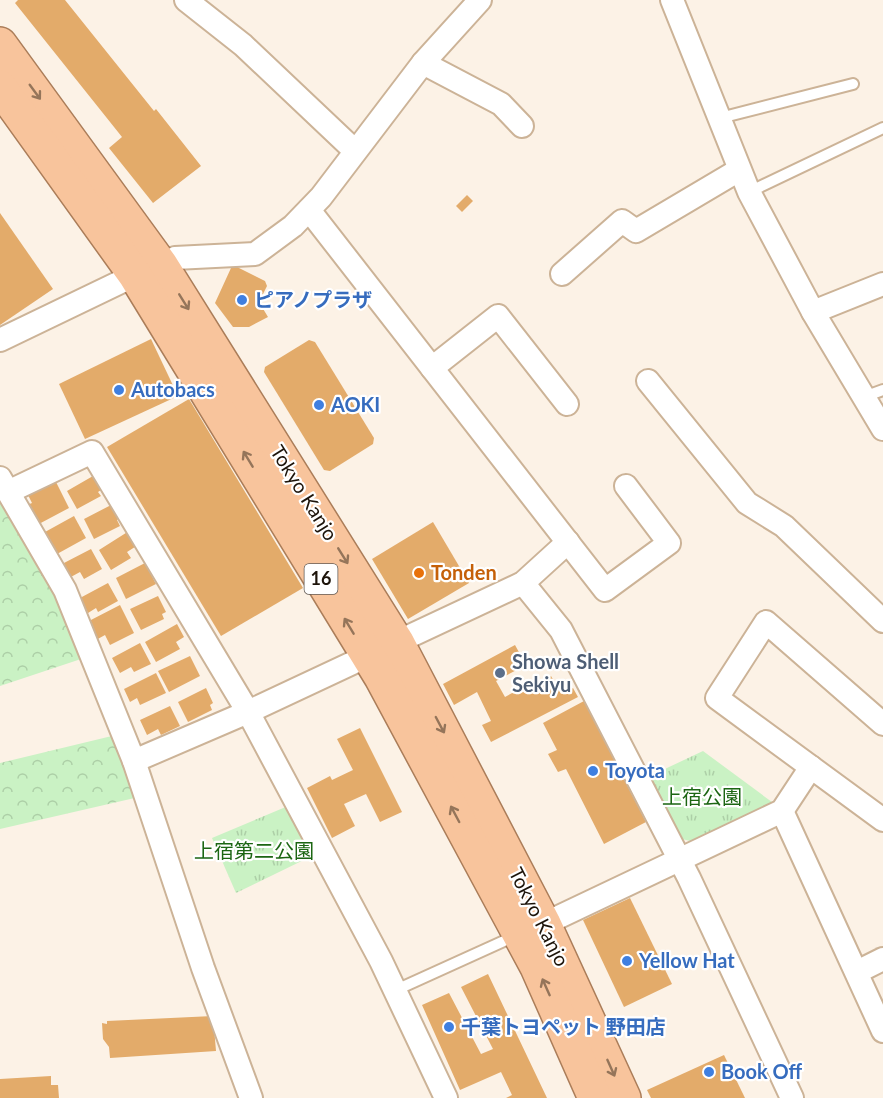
<svg xmlns="http://www.w3.org/2000/svg" width="883" height="1098" font-family="Lato,'Noto Sans JP',sans-serif">
	<style>
		.grass { fill: url(#grass-tufts) }
		.forest { fill: url(#forest-crowns) }
		.building { fill: #e3ab6a }
		.lines { fill: none; stroke-linecap: round; stroke-linejoin: round }
		.service-casing { stroke: #ccb397; stroke-width: 14 }
		.minor-casing { stroke: #ccb397; stroke-width: 26 }
		.trunk-casing { stroke: #ab7d59; stroke-width: 36 }
		.service { stroke: #fff; stroke-width: 10 }
		.minor { stroke: #fff; stroke-width: 22 }
		.trunk { stroke: #f8c49c; stroke-width: 33 }
		.oneway { stroke: #95755a }
		.shop-dot { fill: #3f7fe0; stroke: #fff; stroke-width: 2 }
		.food-dot { fill: #e8710a; stroke: #fff; stroke-width: 2 }
		.service-dot { fill: #5c6f8a; stroke: #fff; stroke-width: 2 }
		.labels { text-anchor: middle; stroke-width: 4.5; stroke-linejoin: round; paint-order: stroke }
		.shield { fill: #fff; stroke: #615a54; stroke-width: 1.5 }
		.shield-label { font-size: 18px; font-weight: bold; fill: #1d140a }
		.shop-label { font-size: 20px; font-weight: bold; fill: #366cbe; stroke: #fff; text-anchor: start }
		.street-label { font-size: 20px; fill: #1d140a; stroke: #fff }
		.food-label { font-size: 20px; font-weight: bold; fill: #c56008; stroke: #fff; text-anchor: start }
		.service-label { font-size: 20px; font-weight: bold; fill: #4e5e75; stroke: #fff; text-anchor: start }
		.park-label { font-size: 20px; fill: #1c6613; stroke: #fff }
	</style>
	<defs>
		<pattern id="grass-tufts" width="24" height="20" patternUnits="userSpaceOnUse" patternTransform="scale(1.5)"><rect width="24" height="20" fill="#caf2c4"/><path d="M3 7l-1-3M5 7V3M7 7l1-3M15 17l-1-3M17 17v-4M19 17l1-3" fill="none" stroke="#adcfa7"/></pattern>
		<pattern id="forest-crowns" width="20" height="18" patternUnits="userSpaceOnUse" patternTransform="scale(1.5)"><rect width="20" height="18" fill="#caf2c4"/><path d="M2 6a3 3 0 1 1 6 0M12 15a3 3 0 1 1 6 0" fill="none" stroke="#adcfa7"/></pattern>
	</defs>
	<rect width="100%" height="100%" fill="#fcf2e6"/>
	<!-- grass -->
	<g class="grass">
		<polygon points="703,751 776,805 694,842 682,839 650,776"/>
		<polygon points="288,806 314,855 236,893 212,838"/>
	</g>
	<!-- forest -->
	<g class="forest">
		<polygon points="0,490 58,597 84,658 0,686"/>
		<polygon points="116,735 139,797 0,829 0,763"/>
	</g>
	<!-- building -->
	<g class="building">
		<polygon points="18,0 65,0 154,111 156,109 201,166 153,203 109,148 122,137 15,3"/>
		<polygon points="467,195 473,201 462,212 456,206"/>
		<polygon points="0,213 53,289 0,325"/>
		<polygon points="237,267 265,281 267,286 259,302 268,317 249,327 233,327 215,303 231,268"/>
		<polygon points="151,339 178,396 85,439 59,384"/>
		<polygon points="309,340 315,342 374,438 373,444 330,471 324,470 264,372 265,367"/>
		<polygon points="189,399 303,588 221,636 107,447"/>
		<polygon points="93,476 101,490 98,492 101,496 77,509 67,491"/>
		<polygon points="55,480 69,508 37,525 27,505 32,503 28,495"/>
		<polygon points="113,504 120,518 117,520 120,526 94,539 84,519"/>
		<polygon points="74,516 86,538 57,554 45,532"/>
		<polygon points="433,522 469,583 408,619 372,559"/>
		<polygon points="129,531 138,545 127,552 131,558 111,570 99,550"/>
		<polygon points="91,549 102,569 84,579 80,572 69,578 62,564"/>
		<polygon points="145,563 156,584 126,599 116,578"/>
		<polygon points="108,583 118,601 98,612 96,608 88,613 80,598"/>
		<polygon points="158,596 166,612 162,614 164,619 141,630 130,609"/>
		<polygon points="120,605 134,633 110,645 105,635 96,640 87,622"/>
		<polygon points="177,624 184,637 176,642 180,649 156,662 145,642"/>
		<polygon points="140,643 151,664 134,672 131,667 120,673 112,658"/>
		<polygon points="515,645 526,665 496,681 505,697 534,681 536,684 551,676 561,694 573,688 578,697 491,742 482,725 491,721 477,692 454,705 443,684"/>
		<polygon points="190,656 200,676 169,692 158,671"/>
		<polygon points="156,673 166,693 140,705 137,698 130,702 124,689"/>
		<polygon points="206,688 213,703 210,705 212,710 188,722 178,702"/>
		<polygon points="584,701 646,822 604,844 566,769 558,772 548,754 557,750 543,723"/>
		<polygon points="170,706 180,726 161,735 158,729 147,735 140,720"/>
		<polygon points="360,728 402,812 380,822 366,794 344,804 355,826 332,838 307,788 330,776 332,780 353,770 337,739"/>
		<polygon points="630,898 672,984 624,1007 583,920"/>
		<polygon points="488,974 547,1098 506,1098 512,1095 501,1072 460,1090 422,1005 449,993 481,1054 493,1049 461,987"/>
		<polygon points="213,1016 216,1051 110,1058 109,1047 103,1039 102,1023 107,1024 107,1021"/>
		<polygon points="724,1055 745,1098 651,1098 647,1090"/>
		<polygon points="51,1076 51,1085 58,1085 59,1098 0,1098 0,1079"/>
	</g>
	<g class="lines">
		<defs>
			<g id="service">
				<polyline points="720,118 853,84"/>
				<polyline points="749,192 883,128"/>
				<polyline points="864,397 883,390"/>
				<polyline points="396,990 504,941"/>
			</g>
			<g id="minor">
				<polyline points="186,0 243,45 354,150"/>
				<polyline points="672,0 749,192 813,312 883,429"/>
				<polyline points="423,63 501,104 522,126"/>
				<polyline points="309,210 605,590 669,543 626,486"/>
				<polyline points="161,265 175,258 255,254 293,226 321,197 423,63 480,0"/>
				<polyline points="562,274 622,221 636,231 739,170"/>
				<polyline points="813,312 883,284"/>
				<polyline points="0,340 135,275"/>
				<polyline points="432,368 498,316 567,404"/>
				<polyline points="648,381 747,503 784,526 883,621"/>
				<polyline points="0,478 65,590 134,761 203,968 251,1098"/>
				<polyline points="8,492 92,452 248,712 381,961 446,1098"/>
				<polyline points="523,583 561,630 689,878 792,1098"/>
				<polyline points="883,724 766,622 717,698 883,820"/>
				<polyline points="134,761 248,712 523,583 568,542"/>
				<polyline points="782,811 883,1031"/>
				<polyline points="544,924 782,811 811,767"/>
				<polyline points="857,972 883,959"/>
			</g>
			<g id="trunk">
				<polyline points="0,44 161,265 397,642 544,924 624,1098"/>
				<polyline points="0,87 135,275 381,677 537,967 595,1098"/>
			</g>
		</defs>
		<!-- service casing -->
		<use href="#service" class="service-casing"/>
		<!-- minor casing -->
		<use href="#minor" class="minor-casing"/>
		<!-- trunk casing -->
		<use href="#trunk" class="trunk-casing"/>
		<!-- service -->
		<use href="#service" class="service"/>
		<!-- minor -->
		<use href="#minor" class="minor"/>
		<!-- trunk -->
		<use href="#trunk" class="trunk"/>
	</g>
	<!-- one-way arrows -->
	<defs><path id="oneway-shaft" d="M-6 0H5M1.5-3L5.5 0L1.5 3" fill="none" stroke-width="1.6" stroke-linecap="round" stroke-linejoin="round" transform="scale(1.5)"/></defs>
	<g class="oneway">
		<use href="#oneway-shaft" transform="translate(35 92) rotate(54)"/>
		<use href="#oneway-shaft" transform="translate(184 302) rotate(58)"/>
		<use href="#oneway-shaft" transform="translate(248 459) rotate(-121)"/>
		<use href="#oneway-shaft" transform="translate(343 556) rotate(58)"/>
		<use href="#oneway-shaft" transform="translate(349 626) rotate(-121)"/>
		<use href="#oneway-shaft" transform="translate(440 725) rotate(62)"/>
		<use href="#oneway-shaft" transform="translate(455 814) rotate(-118)"/>
		<use href="#oneway-shaft" transform="translate(546 987) rotate(-114)"/>
		<use href="#oneway-shaft" transform="translate(611 1068) rotate(66)"/>
	</g>
	<!-- markers -->
	<g class="shop-dot">
		<circle cx="242" cy="300" r="6"/>
		<circle cx="119" cy="390" r="6"/>
		<circle cx="319" cy="405" r="6"/>
		<circle cx="593" cy="771" r="6"/>
		<circle cx="627" cy="961" r="6"/>
		<circle cx="449" cy="1027" r="6"/>
		<circle cx="709" cy="1072" r="6"/>
	</g>
	<circle class="food-dot" cx="419" cy="573" r="6"/>
	<circle class="service-dot" cx="500" cy="673" r="6"/>
	<g class="labels">
		<!-- shield labels -->
		<rect class="shield" x="304.5" y="564" width="33" height="30" rx="4.5"/>
		<g class="shield-label">
			<text x="321" y="585">16</text>
		</g>
		<!-- shop labels -->
		<g class="shop-label">
			<text x="254" y="307">ピアノプラザ</text>
			<text x="131" y="397">Autobacs</text>
			<text x="331" y="412">AOKI</text>
			<text x="605" y="778">Toyota</text>
			<text x="639" y="968">Yellow Hat</text>
			<text x="461" y="1034">千葉トヨペット 野田店</text>
			<text x="721" y="1079">Book Off</text>
		</g>
		<!-- street labels -->
		<g class="street-label">
			<text transform="translate(304 493) rotate(58)" y="7">Tokyo Kanjo</text>
			<text transform="translate(539 917) rotate(63)" y="7">Tokyo Kanjo</text>
		</g>
		<!-- food labels -->
		<g class="food-label">
			<text x="431" y="580">Tonden</text>
		</g>
		<!-- service labels -->
		<g class="service-label">
			<text x="512" y="669">Showa Shell<tspan x="512" dy="23">Sekiyu</tspan></text>
		</g>
		<!-- park labels -->
		<g class="park-label">
			<text x="702" y="804">上宿公園</text>
			<text x="254" y="858">上宿第二公園</text>
		</g>
	</g>
</svg>
